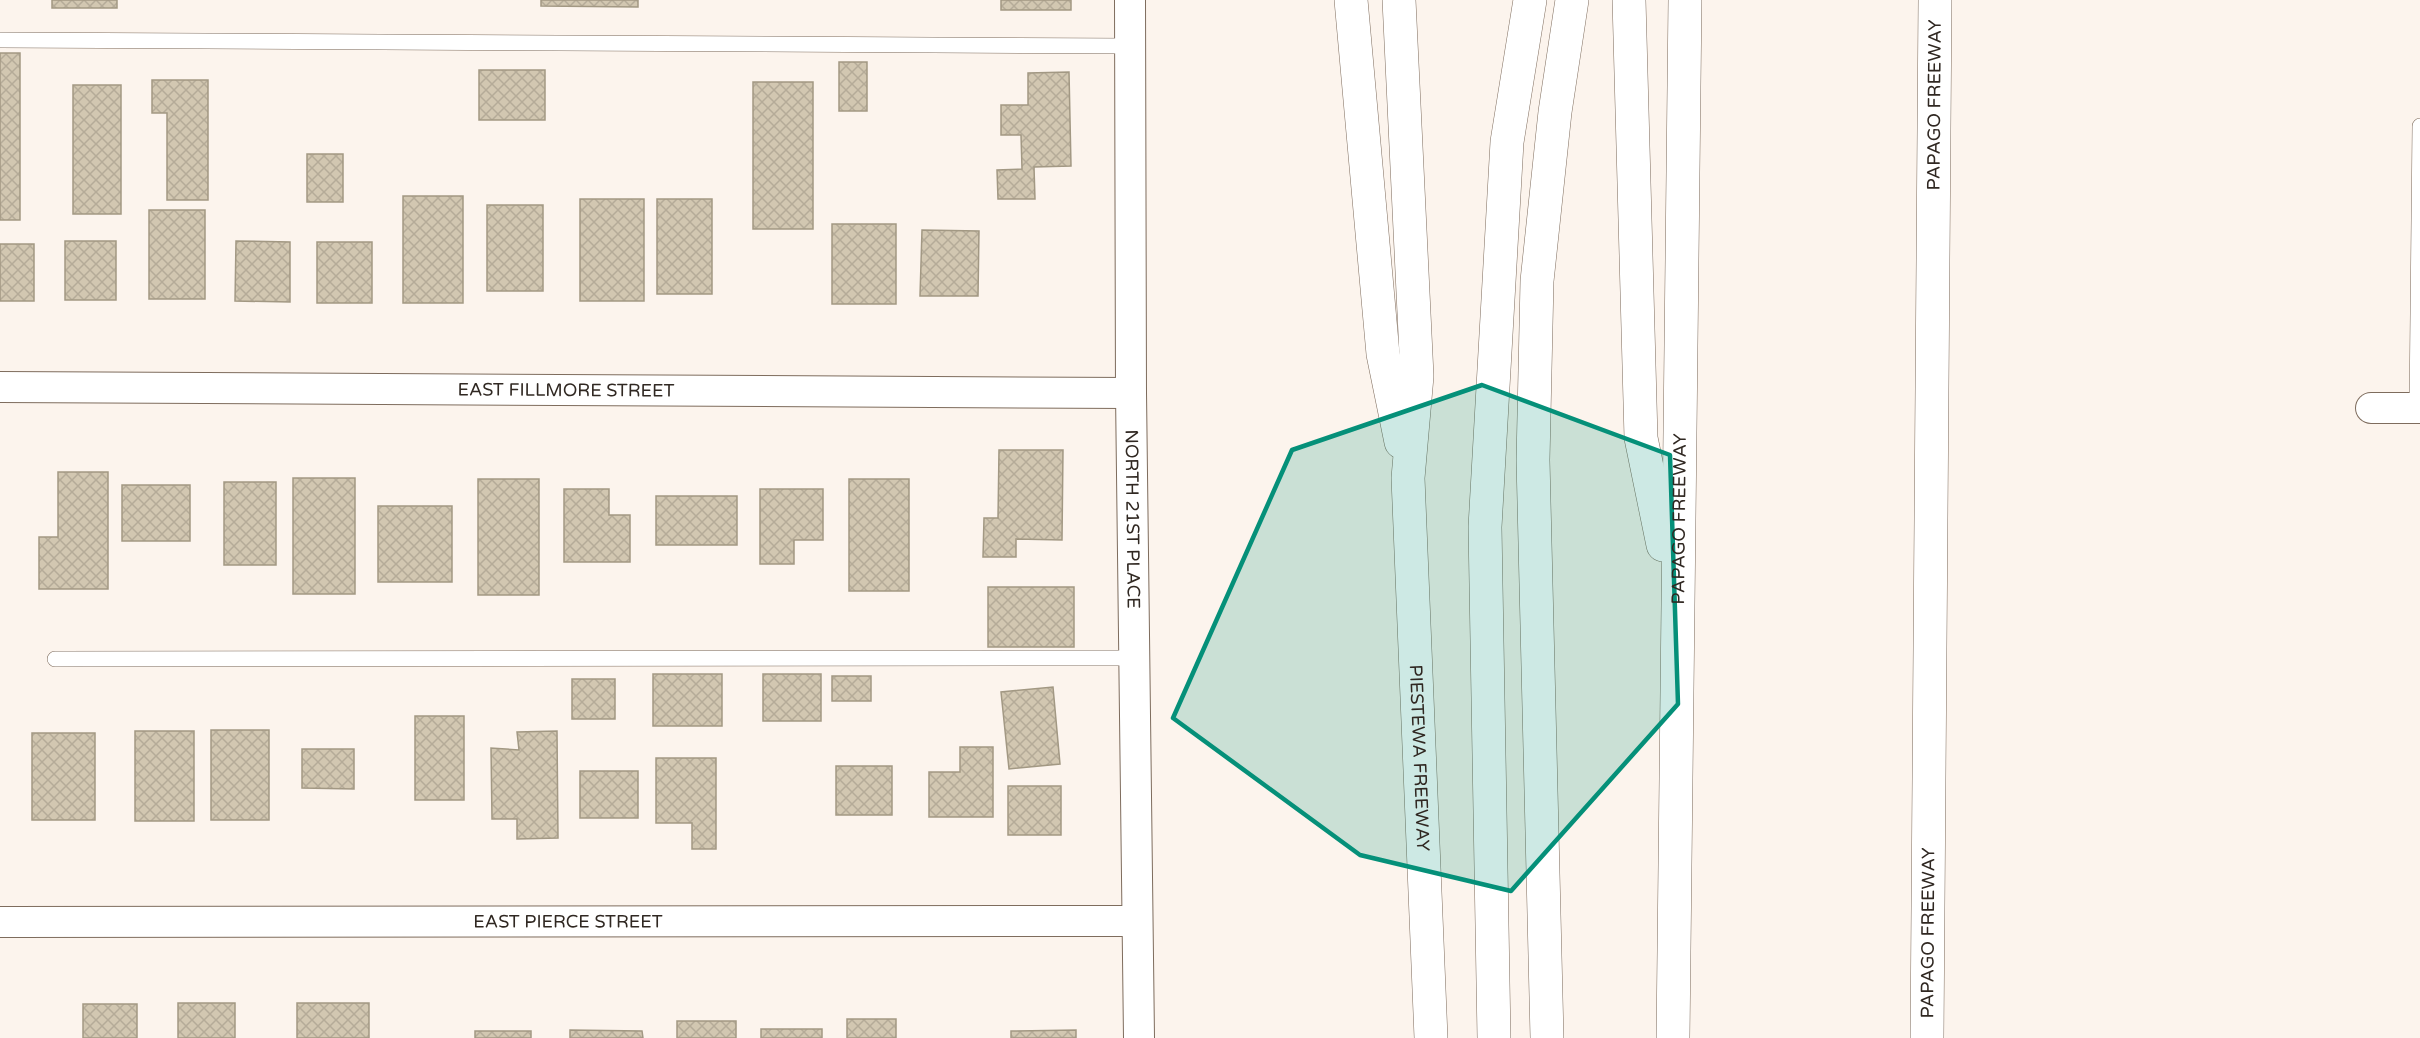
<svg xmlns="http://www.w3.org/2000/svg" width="2420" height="1038" font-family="'Varela Round',sans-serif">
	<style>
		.building { fill: url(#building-cross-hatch); stroke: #a29883; stroke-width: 1.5 }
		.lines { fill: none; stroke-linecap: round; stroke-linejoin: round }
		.lane-casing { stroke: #7e6c5d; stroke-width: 16 }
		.street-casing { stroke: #7e6c5d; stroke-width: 32 }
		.highway-casing { stroke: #7e6c5d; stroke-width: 34 }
		.lane { stroke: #fff; stroke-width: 15 }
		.street { stroke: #fff; stroke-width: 30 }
		.highway { stroke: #fff; stroke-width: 33 }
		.marked { fill: #059079; fill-opacity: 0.2; stroke: #059079; stroke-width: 4.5; stroke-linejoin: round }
		.labels { text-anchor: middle; stroke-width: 4.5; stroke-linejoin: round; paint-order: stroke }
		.street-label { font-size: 18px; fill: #302822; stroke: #fff }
	</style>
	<defs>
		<pattern id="building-cross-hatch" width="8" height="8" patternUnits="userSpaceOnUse" patternTransform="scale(1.5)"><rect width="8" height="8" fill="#d2c7b1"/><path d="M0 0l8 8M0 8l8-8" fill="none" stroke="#b5ab98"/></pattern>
	</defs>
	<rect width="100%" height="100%" fill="#fcf4ed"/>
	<!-- building -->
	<g class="building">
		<rect x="52" y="0" width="65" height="8"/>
		<polygon points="541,0 638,0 638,7 541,6"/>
		<rect x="1001" y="0" width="70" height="10"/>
		<rect x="0" y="53" width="20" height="167"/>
		<rect x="839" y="62" width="28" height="49"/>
		<rect x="479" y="70" width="66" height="50"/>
		<polygon points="1069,72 1071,166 1034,167 1035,199 998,199 997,170 1022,169 1021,135 1001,135 1001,105 1028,105 1028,73"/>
		<polygon points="152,80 208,80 208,200 167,200 167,113 152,113"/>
		<rect x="753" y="82" width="60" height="147"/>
		<rect x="73" y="85" width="48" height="129"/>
		<rect x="307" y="154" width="36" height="48"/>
		<rect x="403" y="196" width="60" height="107"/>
		<rect x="580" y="199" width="64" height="102"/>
		<rect x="657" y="199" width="55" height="95"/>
		<rect x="487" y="205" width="56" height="86"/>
		<rect x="149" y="210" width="56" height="89"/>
		<rect x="832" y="224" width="64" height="80"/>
		<polygon points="922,230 979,231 978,296 920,296"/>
		<rect x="65" y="241" width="51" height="59"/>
		<polygon points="236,241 290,242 290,302 235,301"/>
		<rect x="317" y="242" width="55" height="61"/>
		<rect x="0" y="244" width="34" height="57"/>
		<polygon points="999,450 1063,450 1062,540 1016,539 1016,557 983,557 984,518 998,518"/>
		<polygon points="58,472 108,472 108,589 39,589 39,537 58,537"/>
		<rect x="293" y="478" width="62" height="116"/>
		<rect x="478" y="479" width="61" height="116"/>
		<rect x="849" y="479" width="60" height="112"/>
		<rect x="224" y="482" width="52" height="83"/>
		<rect x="122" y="485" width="68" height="56"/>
		<polygon points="564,489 609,489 609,515 630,515 630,562 564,562"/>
		<polygon points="760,489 823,489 823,540 794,540 794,564 760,564"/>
		<rect x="656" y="496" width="81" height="49"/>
		<rect x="378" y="506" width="74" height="76"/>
		<rect x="988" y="587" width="86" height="60"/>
		<rect x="653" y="674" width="69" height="52"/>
		<rect x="763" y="674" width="58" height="47"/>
		<rect x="832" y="676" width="39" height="25"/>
		<rect x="572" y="679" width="43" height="40"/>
		<polygon points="1053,687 1060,764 1009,769 1001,692"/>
		<rect x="415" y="716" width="49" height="84"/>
		<rect x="211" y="730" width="58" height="90"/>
		<rect x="135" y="731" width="59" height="90"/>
		<polygon points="557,731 558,838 517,839 517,819 492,819 491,748 519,750 517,732"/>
		<rect x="32" y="733" width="63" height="87"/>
		<polygon points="960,747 993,747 993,817 929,817 929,772 960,772"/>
		<polygon points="302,749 354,749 354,789 302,788"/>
		<polygon points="656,758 716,758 716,849 692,849 692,823 656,823"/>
		<rect x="836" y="766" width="56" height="49"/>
		<rect x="580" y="771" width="58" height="47"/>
		<rect x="1008" y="786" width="53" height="49"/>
		<rect x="178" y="1003" width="57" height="35"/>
		<rect x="297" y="1003" width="72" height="35"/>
		<rect x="83" y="1004" width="54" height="34"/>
		<rect x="847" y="1019" width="49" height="19"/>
		<rect x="677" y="1021" width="59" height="17"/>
		<rect x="761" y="1029" width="61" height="9"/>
		<polygon points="570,1030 642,1031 643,1038 570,1038"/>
		<polygon points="1076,1030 1076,1038 1011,1038 1011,1031"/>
		<rect x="475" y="1031" width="56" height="7"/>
	</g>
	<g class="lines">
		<defs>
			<g id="lane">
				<polyline points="0,40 1130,46"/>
				<polyline points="2417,408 2420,126"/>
				<polyline points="55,659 1135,658"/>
			</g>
			<g id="street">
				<path id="s1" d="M1130 0 1131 393 1139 1038"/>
				<path id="s2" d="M0 387 1131 393"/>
				<polyline points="2371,408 2420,408"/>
				<path id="s3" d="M0 922 1137 921"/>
			</g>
			<g id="highway">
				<polyline points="1351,0 1383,354 1401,442"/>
				<path id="s4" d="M1399 0 1417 376 1408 478 1431 1038"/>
				<polyline points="1629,0 1641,438 1663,545"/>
				<polyline points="1494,1038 1485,527 1507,142 1530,0"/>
				<polyline points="1547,1038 1533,460 1537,281 1555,112 1572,0"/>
				<path id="s5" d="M1673 1038 1685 0"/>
				<path id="s6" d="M1927 1038 1935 0"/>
			</g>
		</defs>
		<!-- lane casing -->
		<use href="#lane" class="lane-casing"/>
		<!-- street casing -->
		<use href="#street" class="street-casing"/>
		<!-- highway casing -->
		<use href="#highway" class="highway-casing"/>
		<!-- lane -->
		<use href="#lane" class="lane"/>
		<!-- street -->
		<use href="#street" class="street"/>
		<!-- highway -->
		<use href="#highway" class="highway"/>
	</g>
	<!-- marked area -->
	<path class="marked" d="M1482 385 1670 455 1678 704 1511 891 1360 855 1173 718 1292 450Z"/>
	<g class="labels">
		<!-- street labels -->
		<g class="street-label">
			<text dy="6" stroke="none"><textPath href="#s6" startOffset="933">PAPAGO FREEWAY</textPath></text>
			<text dy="6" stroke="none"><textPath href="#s2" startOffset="566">EAST FILLMORE STREET</textPath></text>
			<text dy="6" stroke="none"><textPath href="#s1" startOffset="519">NORTH 21ST PLACE</textPath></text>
			<text dy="6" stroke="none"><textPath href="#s5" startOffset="519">PAPAGO FREEWAY</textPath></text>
			<text dy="6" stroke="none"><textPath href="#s4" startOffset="759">PIESTEWA FREEWAY</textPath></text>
			<text dy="6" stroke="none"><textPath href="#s3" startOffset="568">EAST PIERCE STREET</textPath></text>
			<text dy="6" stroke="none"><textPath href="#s6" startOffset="105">PAPAGO FREEWAY</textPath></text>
		</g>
	</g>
</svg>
